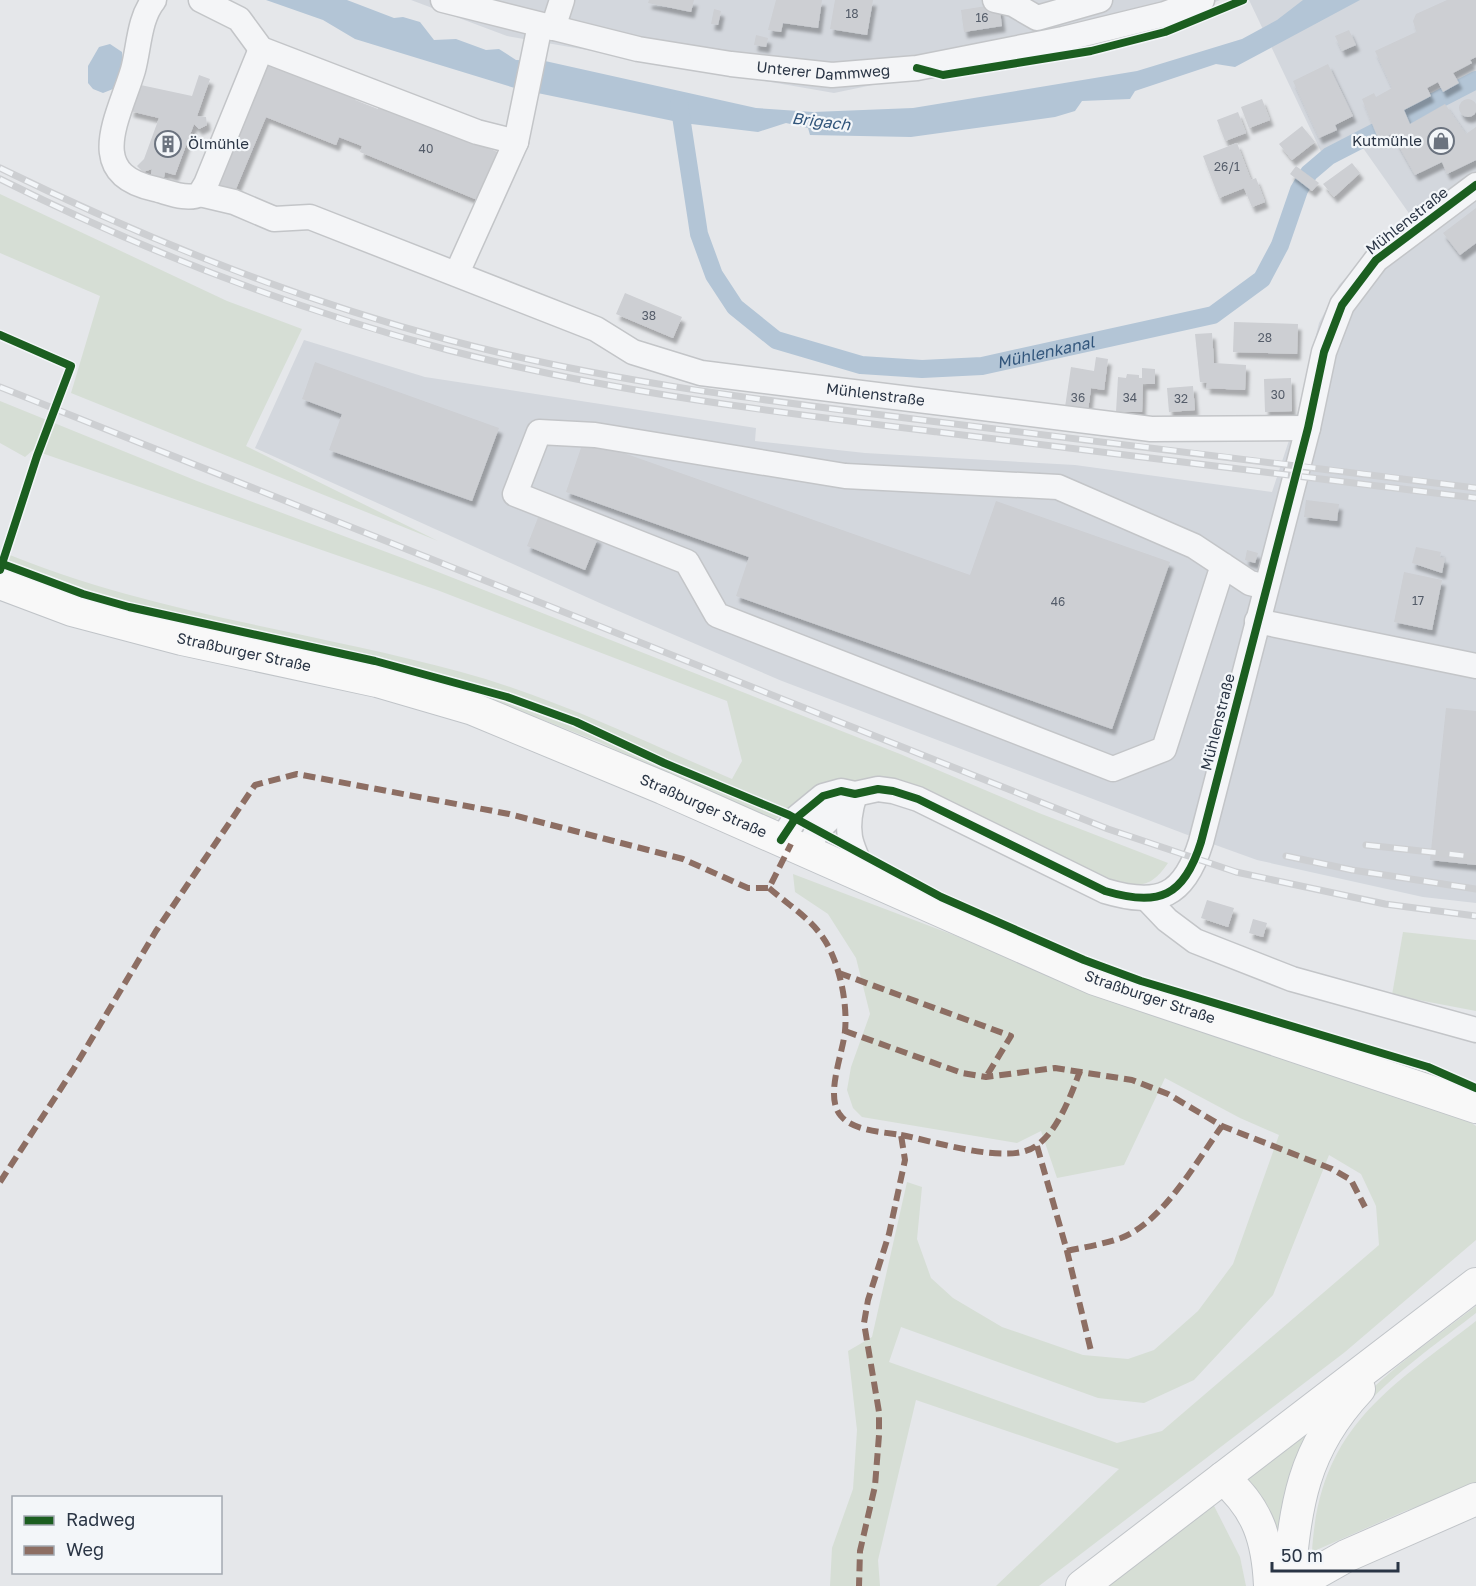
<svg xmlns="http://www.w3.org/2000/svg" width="1476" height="1586" font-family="'Golos Text',sans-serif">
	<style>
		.built { fill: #d3d7dd }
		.green { fill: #d6ded5; fill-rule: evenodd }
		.water { fill: #b3c5d6 }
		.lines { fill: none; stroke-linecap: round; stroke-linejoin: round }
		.canal { stroke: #b3c5d6; stroke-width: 18 }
		.building { fill: #cdcfd3; filter: url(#shadow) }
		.minor-casing { stroke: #c3c5c8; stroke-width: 27 }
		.major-casing { stroke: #c0c4c8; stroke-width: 34 }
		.minor { stroke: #f4f5f7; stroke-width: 24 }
		.major { stroke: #f8f8f8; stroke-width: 32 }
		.rail-casing { stroke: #cdcfd2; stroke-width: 7 }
		.rail { stroke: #f3f6f9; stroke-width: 4.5; stroke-dasharray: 14; stroke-linecap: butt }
		.quiet { stroke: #8d6e63; stroke-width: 6; stroke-dasharray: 12 6; stroke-linecap: butt }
		.cycleway-casing { stroke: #f3f6f9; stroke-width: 11 }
		.cycleway { stroke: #1b5e20; stroke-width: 8 }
		.labels { text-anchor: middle; stroke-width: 4.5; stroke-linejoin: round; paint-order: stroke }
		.number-label { font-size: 12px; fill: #545c69 }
		.street-label { font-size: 15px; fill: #2a3545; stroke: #f3f6f9 }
		.poi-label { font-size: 15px; fill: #2a3545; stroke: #f3f6f9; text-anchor: end }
		.water-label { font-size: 16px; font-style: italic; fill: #31557b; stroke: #f3f6f9 }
	</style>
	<defs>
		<filter id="shadow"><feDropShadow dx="3.5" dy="6" stdDeviation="1.5" flood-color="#0004"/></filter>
	</defs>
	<rect width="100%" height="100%" fill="#e5e7ea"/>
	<!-- built -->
	<g class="built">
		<polygon points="411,0 1220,0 1161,25 834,93 507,36"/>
		<polygon points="1249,0 1476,0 1476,903 1423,897 1257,860 1185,834 782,681 602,604 255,448 304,340 425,377 756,428 755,441 865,453 1075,465 1272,492 1296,419 1319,323 1339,285 1367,255 1413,219 1363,148 1327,164"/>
	</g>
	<!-- green -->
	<g class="green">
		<polygon points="0,194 227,301 302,329 246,446 438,541 71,393 100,296 0,253"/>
		<path d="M0 401 197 481 405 559 900 754 1039 813 1168 863C1151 888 1140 887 1112 882L924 793 810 799 774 820H765L599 742 510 707 411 678 124 614 0 571V551C147 613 308 630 461 672 554 697 643 741 732 779L742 761 727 701 437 590 33 450 25 457 0 443Z"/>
		<path d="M793 874 1183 1022 1467 1120 1476 1126V1240L1345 1352 1039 1586H996L1119 1469 916 1400 878 1560 880 1586H830L832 1548 853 1489 857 1430 848 1351 872 1337 907 1182 922 1187 917 1239 931 1278 953 1298 1002 1327 1083 1355 1128 1359 1154 1350 1198 1311 1233 1264 1279 1135 1240 1118 1165 1078 1124 1165 1057 1178 1041 1131 1017 1143 862 1117 853 1108 847 1090 851 1067 870 1014 856 958 828 914 795 892ZM1329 1155 1361 1174 1376 1206 1379 1245 1162 1431 1117 1443 889 1362 901 1327 1098 1398 1144 1403 1194 1380 1273 1295Z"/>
		<polygon points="1403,932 1476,940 1476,1011 1392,995"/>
		<path d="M1476 1306V1313C1404 1369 1329 1416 1309 1512 1306 1527 1307 1543 1306 1558L1300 1562C1300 1424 1379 1381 1476 1306Z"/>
		<path d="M1476 1321V1486L1405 1511 1312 1552C1319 1428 1387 1390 1476 1321Z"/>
		<polygon points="1329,1411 1285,1551 1245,1478"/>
		<polygon points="1209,1496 1240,1557 1246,1586 1093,1586"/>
	</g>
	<!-- water -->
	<g class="water">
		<polygon points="266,0 347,0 394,18 403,17 420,22 434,40 456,39 486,50 499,49 516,60 545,61 756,108 813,112 913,108 1137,71 1242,39 1277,20 1303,0 1360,0 1235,67 1216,64 1135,91 1130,99 1082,101 1075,111 1055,117 911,137 810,135 808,128 786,123 758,132 683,123 518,89 355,39 323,20"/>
		<polygon points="110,44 122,52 123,64 113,89 103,93 93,89 88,83 88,66 99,47"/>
	</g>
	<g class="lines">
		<!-- canal -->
		<path class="canal" id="s1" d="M679 103 699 234 714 275 735 307 776 340 861 365 922 369 982 366 1213 315 1262 279 1280 245 1299 190 1309 173 1329 156 1476 80"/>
	</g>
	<!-- building -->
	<g class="building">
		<polygon points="649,0 694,0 691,12 648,3"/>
		<polygon points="776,0 822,0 818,28 783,23 781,32 768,30"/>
		<polygon points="835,0 873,0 867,35 830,29"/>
		<polygon points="1447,0 1476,0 1476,57 1470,60 1472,63 1453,73 1459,83 1443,92 1438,82 1427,88 1431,96 1404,110 1410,124 1445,104 1466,134 1476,127 1476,160 1447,174 1442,162 1415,175 1392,134 1379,141 1362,99 1374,93 1376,97 1392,88 1375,51 1416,32 1417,34 1413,21 1416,14"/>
		<polygon points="999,4 1002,26 964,32 961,10"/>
		<polygon points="714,9 721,11 718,25 711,24"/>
		<polygon points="1349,30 1356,45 1342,51 1335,36"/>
		<polygon points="756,35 768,38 766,47 754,45"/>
		<polygon points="262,60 356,97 355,100 378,109 379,104 500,153 480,201 360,152 362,146 339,137 336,145 266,117 233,196 211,187"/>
		<polygon points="1328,64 1353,116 1335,125 1337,130 1319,138 1293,81"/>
		<polygon points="199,75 210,79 197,116 206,117 207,125 199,129 194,124 175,175 165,172 163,182 150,178 152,169 143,172 137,166 144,159 159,118 130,111 136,84 192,96"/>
		<circle cx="1468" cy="108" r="9"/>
		<polygon points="1262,99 1270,120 1249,128 1241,107"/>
		<polygon points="1238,112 1246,133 1225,141 1217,120"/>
		<polygon points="1302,126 1315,142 1292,160 1279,144"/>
		<polygon points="1237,143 1251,180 1256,178 1265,202 1252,207 1244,188 1219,198 1203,156"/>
		<polygon points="1352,163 1360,173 1334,197 1323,184"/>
		<polygon points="1296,166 1319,183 1312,191 1290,174"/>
		<polygon points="1476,208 1476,243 1460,255 1443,233"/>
		<polygon points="625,293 682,317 673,338 616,314"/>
		<polygon points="1234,322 1298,324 1297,354 1233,352"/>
		<polygon points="1212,333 1214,363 1246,365 1245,390 1206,388 1207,383 1200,382 1195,334"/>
		<polygon points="1096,357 1108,359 1104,390 1091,388 1088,411 1065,407 1071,367 1094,371"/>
		<polygon points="315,362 499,428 472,501 329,450 342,414 302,399"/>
		<polygon points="1142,368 1155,369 1155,384 1143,384 1142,412 1116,412 1118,377 1126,378 1127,374 1139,375 1139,378 1142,378"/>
		<polygon points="1291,378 1292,411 1265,412 1264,379"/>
		<polygon points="1193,386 1195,410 1169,412 1167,388"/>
		<polygon points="584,439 970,575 996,501 1170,562 1112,729 736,596 749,557 566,492"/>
		<polygon points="1306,500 1339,504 1337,521 1304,517"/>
		<polygon points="539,515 598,538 585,570 527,546"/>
		<polygon points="1416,547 1441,552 1440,557 1445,558 1442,573 1412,563"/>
		<polygon points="1247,550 1258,553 1255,563 1245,560"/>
		<polygon points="1404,572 1442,580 1432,630 1394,622"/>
		<polygon points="1446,708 1476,711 1476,865 1430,860"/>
		<polygon points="1207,900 1234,908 1228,927 1201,918"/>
		<polygon points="1253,919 1267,923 1263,937 1249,933"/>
	</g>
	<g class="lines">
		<defs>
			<g id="minor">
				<path d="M154 0C139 18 139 48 133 70 119 117 83 174 155 189 168 192 187 201 200 194L206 184 261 49"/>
				<polyline points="201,0 239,19 261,49 477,132 516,142"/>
				<path id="s2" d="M443 0 638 49 731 64 832 75 917 68 1063 39 1165 14 1202 0"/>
				<polyline points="995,0 1013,4 1037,18 1100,0"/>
				<polyline points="553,28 562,0"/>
				<path id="s3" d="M200 194 234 202 274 219 310 217 596 329 633 352 701 373 1151 429 1308 428"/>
				<polyline points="457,273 516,142 540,25"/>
				<polyline points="1223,565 1164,749 1113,769 717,615 687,562 515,494 539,432 595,435 845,476 1058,487 1194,546 1250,583 1266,587"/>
				<polyline points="1257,621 1476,666"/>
				<path d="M855 794C843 832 850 845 867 879"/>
				<path d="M781 840 795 819 823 796 841 791 855 794 878 789 893 791 918 799 1105 891C1159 907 1184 897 1201 842L1308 428 1324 352 1342 305 1376 260 1476 185"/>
				<polyline points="806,851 818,830 853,796"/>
				<polyline points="1148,900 1167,920 1195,941 1292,979 1476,1030"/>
			</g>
			<g id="major">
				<path id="s4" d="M0 583 72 610 182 639 377 681 473 709 663 788 1095 979 1476 1107"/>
				<path d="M1223 1478C1258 1508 1268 1540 1270 1586"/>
				<polyline points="1082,1586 1476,1284"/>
				<path d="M1288 1586C1296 1506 1301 1451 1359 1389"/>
				<polyline points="1293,1586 1346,1556 1476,1499"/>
			</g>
		</defs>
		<!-- minor casing -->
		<use href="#minor" class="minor-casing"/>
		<!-- major casing -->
		<use href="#major" class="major-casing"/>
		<!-- minor -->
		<use href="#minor" class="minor"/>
		<!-- major -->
		<use href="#major" class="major"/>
		<defs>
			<g id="rail">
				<path d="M0 168C145 239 293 298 449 340 606 382 769 401 930 421 1112 443 1294 465 1476 488"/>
				<path d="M0 179C144 251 293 309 448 350 609 392 774 412 938 432 1117 454 1297 476 1476 498"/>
				<polyline points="0,387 1108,829 1236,872 1385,904 1476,916"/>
				<polyline points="1366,845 1476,857"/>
				<polyline points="1286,856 1352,870 1476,889"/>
			</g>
		</defs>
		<!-- rail casing -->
		<use href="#rail" class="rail-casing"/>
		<!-- rail -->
		<use href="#rail" class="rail"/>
		<!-- quiet -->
		<g class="quiet">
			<path d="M769 888C785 902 805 915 818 931 838 954 848 1001 845 1031 843 1054 824 1097 841 1116 853 1131 884 1132 901 1135L905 1160 889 1234 868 1300 864 1323 879 1412V1435L875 1486 860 1551 859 1586"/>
			<polyline points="839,973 1011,1036 986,1077"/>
			<polyline points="845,1031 962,1073 986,1077 1055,1068 1132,1080 1168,1094 1222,1126 1332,1169 1351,1180 1365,1207"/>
			<path d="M901 1135C934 1141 1009 1166 1036 1146 1058 1131 1071 1095 1080 1071"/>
			<polyline points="1037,1146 1067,1251 1091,1351"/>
			<polyline points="0,1182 73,1070 156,931 255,785 297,774 509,814 683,859 748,888 769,888 791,844"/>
			<path d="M1067 1251C1085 1247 1104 1244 1121 1238 1163 1222 1196 1162 1222 1126"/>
		</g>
		<defs>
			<g id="cycleway">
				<polyline points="917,68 943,75 1091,51 1165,32 1243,0"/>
				<polyline points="0,335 71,366 37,456 0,570"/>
				<polyline points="0,563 83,594 129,607 375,661 507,697 576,722 664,763 789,815 941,897 1084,960 1141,981 1428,1067 1476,1088"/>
				<path d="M781 840 795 819 823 796 841 791 855 794 878 789 893 791 918 799 1105 891C1159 907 1184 897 1201 842L1308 428 1324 352 1342 305 1376 260 1476 185"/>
			</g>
		</defs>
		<!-- cycleway casing -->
		<use href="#cycleway" class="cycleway-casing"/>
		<!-- cycleway -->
		<use href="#cycleway" class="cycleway"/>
	</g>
	<!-- icons -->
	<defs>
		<symbol id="shop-ring" viewBox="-11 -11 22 22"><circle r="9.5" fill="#f3f6f9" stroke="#6b737f" stroke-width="1.5"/><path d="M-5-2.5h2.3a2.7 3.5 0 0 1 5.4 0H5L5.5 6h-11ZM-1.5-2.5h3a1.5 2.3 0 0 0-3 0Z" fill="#6b737f"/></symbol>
		<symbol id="building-ring" viewBox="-11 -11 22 22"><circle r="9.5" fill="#f3f6f9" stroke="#6b737f" stroke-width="1.5"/><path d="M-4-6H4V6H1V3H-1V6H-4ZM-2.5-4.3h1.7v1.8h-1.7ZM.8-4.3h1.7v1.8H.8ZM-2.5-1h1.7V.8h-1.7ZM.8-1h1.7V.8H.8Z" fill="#6b737f"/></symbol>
	</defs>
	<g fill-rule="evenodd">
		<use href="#shop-ring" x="1426" y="126" width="30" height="30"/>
		<use href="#building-ring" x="153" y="129" width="30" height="30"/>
	</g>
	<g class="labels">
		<!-- number labels -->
		<g class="number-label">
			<text x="852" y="18">18</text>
			<text x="982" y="22">16</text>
			<text x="426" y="153">40</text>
			<text x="1227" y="171">26/1</text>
			<text x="649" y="320">38</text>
			<text x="1265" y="342">28</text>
			<text x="1278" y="399">30</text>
			<text x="1078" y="402">36</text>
			<text x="1130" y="402">34</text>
			<text x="1181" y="403">32</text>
			<text x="1418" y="605">17</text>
			<text x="1058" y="606">46</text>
		</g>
		<!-- street labels -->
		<g class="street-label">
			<text dy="5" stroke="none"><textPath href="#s2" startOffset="388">Unterer Dammweg</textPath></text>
			<text transform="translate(1407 221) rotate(-38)" y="5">Mühlenstraße</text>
			<text dy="5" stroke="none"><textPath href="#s3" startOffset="712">Mühlenstraße</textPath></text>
			<text dy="5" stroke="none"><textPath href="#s4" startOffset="254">Straßburger Straße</textPath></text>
			<text transform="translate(1218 722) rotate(-76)" y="5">Mühlenstraße</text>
			<text dy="5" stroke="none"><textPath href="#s4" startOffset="740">Straßburger Straße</textPath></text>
			<text dy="5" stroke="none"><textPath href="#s4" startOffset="1226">Straßburger Straße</textPath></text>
		</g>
		<!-- poi labels -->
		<g class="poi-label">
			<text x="1422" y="146">Kutmühle</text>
			<text x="188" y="149" text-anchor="start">Ölmühle</text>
		</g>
		<!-- water labels -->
		<g class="water-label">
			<text transform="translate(821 121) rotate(7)" y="6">Brigach</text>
			<text dy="6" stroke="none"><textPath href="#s1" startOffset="542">Mühlenkanal</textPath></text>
		</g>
	</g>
	<!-- legend -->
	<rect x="12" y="1496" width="210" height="78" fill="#f3f6f9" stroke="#a3a9b1" stroke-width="1.5"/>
	<rect x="24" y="1516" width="30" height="9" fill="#1b5e20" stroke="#a3a9b1" stroke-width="1.5"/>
	<text x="66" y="1526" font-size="18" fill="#2a3545">Radweg</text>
	<rect x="24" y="1546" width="30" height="9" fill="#8d6e63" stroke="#a3a9b1" stroke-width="1.5"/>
	<text x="66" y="1556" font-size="18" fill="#2a3545">Weg</text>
	<!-- scale -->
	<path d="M1272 1562v9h126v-9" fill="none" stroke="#2a3545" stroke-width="3"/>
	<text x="1281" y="1562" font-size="18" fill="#2a3545" stroke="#f3f6f9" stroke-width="4.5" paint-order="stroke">50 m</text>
</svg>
